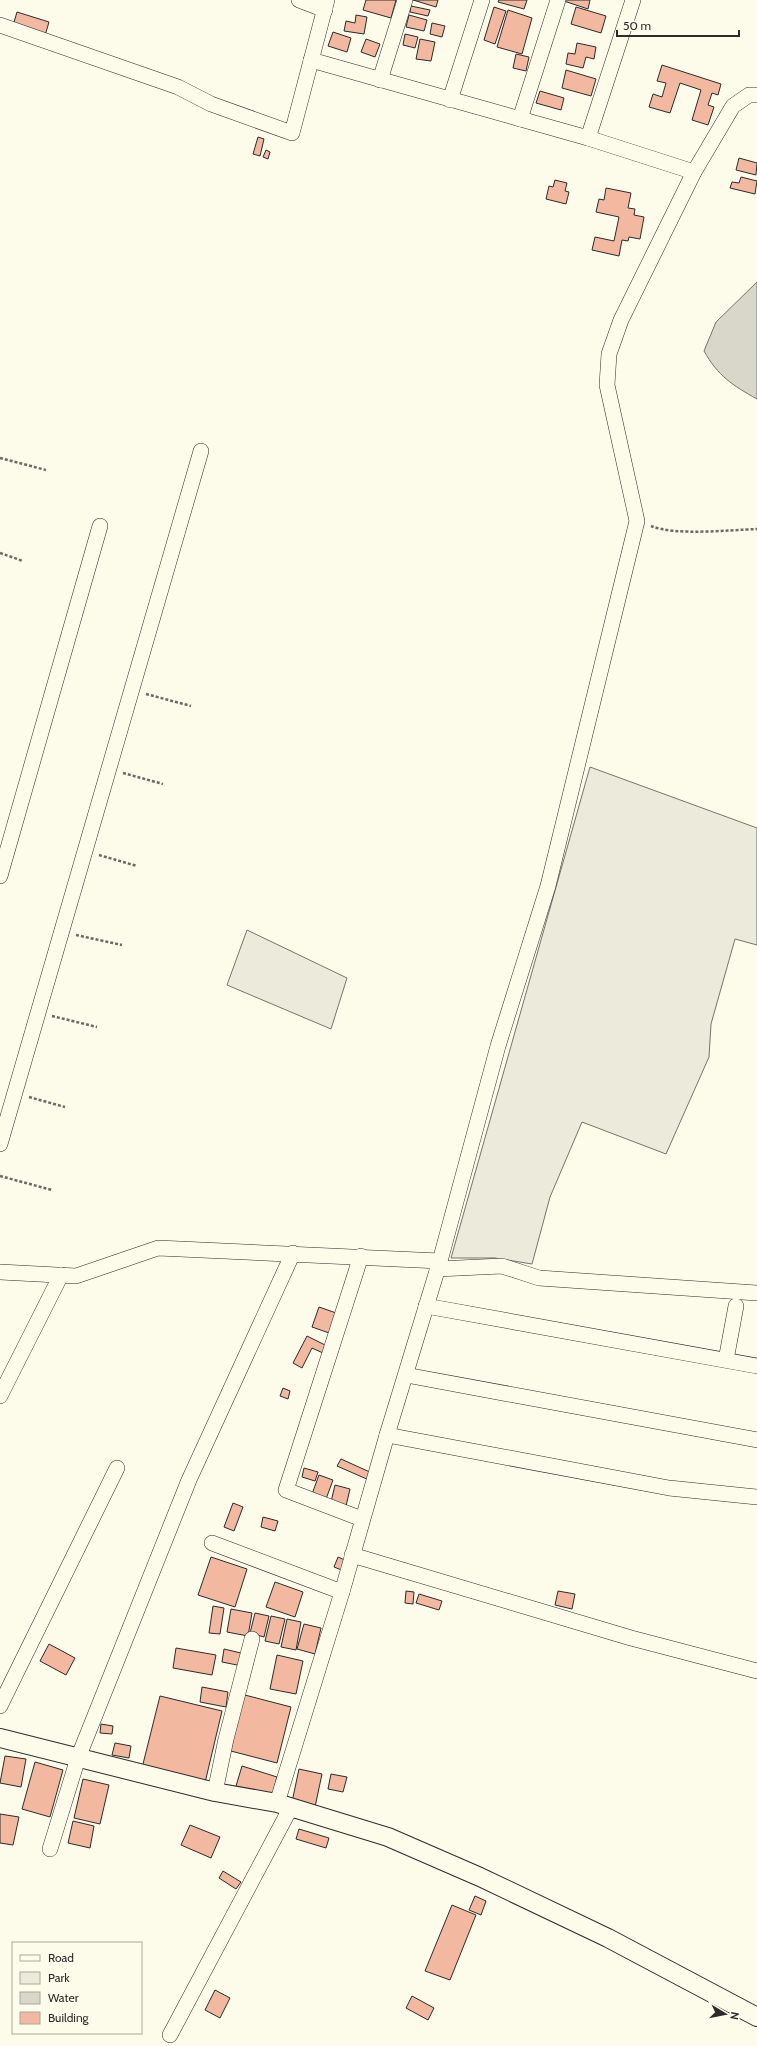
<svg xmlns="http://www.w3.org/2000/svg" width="757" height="2046" font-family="Cabin,sans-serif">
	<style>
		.green { fill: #ecebdb; stroke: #74746e }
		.water { fill: #d8d7c9; stroke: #74746e }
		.building { fill: #f2b8a0; stroke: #2b2b2b }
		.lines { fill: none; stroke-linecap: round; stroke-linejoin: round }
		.minor-casing { stroke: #2b2b2b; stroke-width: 16 }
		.tertiary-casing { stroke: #2b2b2b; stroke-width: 20 }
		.path { stroke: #6a6964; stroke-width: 2.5; stroke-dasharray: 3 2; stroke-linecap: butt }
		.minor { stroke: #fdfbea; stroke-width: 15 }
		.tertiary { stroke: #fdfbea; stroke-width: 18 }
	</style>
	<rect width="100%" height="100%" fill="#fdfbea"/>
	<!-- green -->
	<g class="green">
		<polygon points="590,767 757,828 757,945 735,939 711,1024 709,1057 666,1154 582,1122 550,1197 532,1264 495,1258 451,1258"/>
		<polygon points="247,930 347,978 331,1029 227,985"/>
	</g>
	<!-- water -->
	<path class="water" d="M757 282V399C732 385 718 376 704 351L716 322Z"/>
	<!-- building -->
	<g class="building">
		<polygon points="366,0 396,0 391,18 363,10"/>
		<polygon points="413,0 438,0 436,7"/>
		<polygon points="499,0 527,0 524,9 498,2"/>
		<polygon points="561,0 590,0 588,9"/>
		<polygon points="411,6 430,10 428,16 410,12"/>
		<polygon points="494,7 506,11 495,44 484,40"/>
		<polygon points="576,7 606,16 601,33 571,24"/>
		<polygon points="508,10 532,18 522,54 497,47"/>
		<polygon points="17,12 49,22 44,39 12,29"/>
		<polygon points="356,15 367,17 364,34 344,31 346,21 355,23"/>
		<polygon points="409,15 427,20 424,31 406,27"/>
		<polygon points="432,23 445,26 442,37 430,34"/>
		<polygon points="333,32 351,38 347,52 328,46"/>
		<polygon points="405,34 418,37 415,48 403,45"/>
		<polygon points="366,39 380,44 375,57 361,52"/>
		<polygon points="420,39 435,42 431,61 416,59"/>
		<polygon points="577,43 596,47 594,59 586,57 583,68 566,64 568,53 575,54"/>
		<polygon points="516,54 529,57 526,71 513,68"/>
		<polygon points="662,65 721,84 718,95 712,93 708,105 714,107 708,125 692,120 701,90 680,83 670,113 649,107 653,94 662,97 666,83 657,81"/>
		<polygon points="566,70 596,79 591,96 562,88"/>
		<polygon points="540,91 564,98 561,110 536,103"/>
		<polygon points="258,137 264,139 260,156 253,154"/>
		<polygon points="266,150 270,152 268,159 263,157"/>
		<polygon points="739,158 757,163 756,175 736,170"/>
		<polygon points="741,177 757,181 755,194 730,188 732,182 739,183"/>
		<polygon points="555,180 567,183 565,191 569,192 566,204 546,199 549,186 553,187"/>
		<polygon points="606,188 631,193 628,208 635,209 634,215 644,217 640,239 629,237 628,241 622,240 619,256 592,250 595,237 614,241 619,217 596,212 599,199 604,200"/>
		<polygon points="319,1307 339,1314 332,1334 312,1327"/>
		<polygon points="307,1336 327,1346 323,1353 312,1348 302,1368 293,1363"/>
		<polygon points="283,1388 290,1391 288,1399 280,1396"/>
		<polygon points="341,1459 372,1473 369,1480 337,1466"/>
		<polygon points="304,1468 318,1472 315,1481 302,1477"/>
		<polygon points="319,1475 333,1480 326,1499 312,1494"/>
		<polygon points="335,1485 350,1489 346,1506 331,1502"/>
		<polygon points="233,1503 243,1507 234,1531 224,1527"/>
		<polygon points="263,1517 278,1521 275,1531 261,1527"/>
		<polygon points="211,1557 247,1569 235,1607 198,1595"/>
		<polygon points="338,1557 347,1561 344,1571 334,1567"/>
		<polygon points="275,1582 303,1592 295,1617 266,1607"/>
		<polygon points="406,1591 414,1592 413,1604 405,1603"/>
		<polygon points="558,1591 575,1594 572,1609 555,1605"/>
		<polygon points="419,1594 442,1601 439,1610 416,1603"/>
		<polygon points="213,1606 224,1608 220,1634 209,1633"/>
		<polygon points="231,1609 252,1613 248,1636 227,1632"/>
		<polygon points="255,1613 269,1616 264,1637 250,1633"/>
		<polygon points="271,1616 285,1619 279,1644 265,1641"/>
		<polygon points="287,1619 301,1622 296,1650 281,1647"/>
		<polygon points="304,1624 321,1628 315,1654 297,1649"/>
		<polygon points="49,1644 75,1658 66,1675 40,1661"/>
		<polygon points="176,1648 216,1655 212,1675 173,1668"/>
		<polygon points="224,1649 245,1654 242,1666 222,1662"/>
		<polygon points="277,1655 303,1661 296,1694 270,1689"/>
		<polygon points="202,1687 228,1692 226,1707 200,1702"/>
		<polygon points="241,1694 291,1707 277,1763 227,1750"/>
		<polygon points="160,1696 222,1711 204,1787 141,1772"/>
		<polygon points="101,1724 113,1726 112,1734 100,1733"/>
		<polygon points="115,1743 131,1746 129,1758 112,1755"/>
		<polygon points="5,1756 26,1759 21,1787 0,1783"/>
		<polygon points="35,1762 63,1770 50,1817 22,1809"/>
		<polygon points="242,1766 277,1777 272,1796 236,1786"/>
		<polygon points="299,1769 322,1774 315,1807 292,1802"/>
		<polygon points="331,1774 347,1777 343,1792 328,1789"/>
		<polygon points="83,1779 109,1785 100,1824 74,1818"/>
		<polygon points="0,1814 19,1817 13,1845 0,1843"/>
		<polygon points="73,1821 94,1826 90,1848 68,1843"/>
		<polygon points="190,1825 220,1837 211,1858 181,1845"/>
		<polygon points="299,1829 329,1838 326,1848 296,1839"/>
		<polygon points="223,1871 241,1882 236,1889 219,1878"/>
		<polygon points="475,1896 486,1901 481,1915 469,1910"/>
		<polygon points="452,1905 476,1915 450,1980 425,1971"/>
		<polygon points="215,1990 230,1998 220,2018 205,2010"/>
		<polygon points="412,1996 434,2008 428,2020 406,2008"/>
	</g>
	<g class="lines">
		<defs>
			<g id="minor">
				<polyline points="299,0 325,10"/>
				<polyline points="0,25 178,87 211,104 292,133 327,0"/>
				<polyline points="311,60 588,138 694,172"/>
				<polyline points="380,80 405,0"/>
				<polyline points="450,100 482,0"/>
				<polyline points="520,119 558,0"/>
				<polyline points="588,138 633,0"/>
				<polyline points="0,876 100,526"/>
				<polyline points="0,1144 201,451"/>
				<polyline points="361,1256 286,1490 362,1519"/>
				<polyline points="437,1269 502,1266 539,1278 757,1293"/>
				<polyline points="0,1272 76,1276 158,1248 440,1261"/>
				<polyline points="426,1306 757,1366"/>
				<polyline points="726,1360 736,1306"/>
				<polyline points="406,1375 757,1440"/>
				<polyline points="0,1396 61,1275"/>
				<polyline points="387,1435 669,1488 757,1497"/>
				<polyline points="212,1543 342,1592"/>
				<polyline points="352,1555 631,1638 757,1671"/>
				<polyline points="0,1706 117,1468"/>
				<polyline points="215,1792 226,1739 252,1639"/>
				<polyline points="277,1803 342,1592 387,1435 440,1261 498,1046 548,886 637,521 607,385 609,354 621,320 694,172 733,106 749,95 757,95"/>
				<polyline points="50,1849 78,1758 189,1480 293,1253"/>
				<polyline points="170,2035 291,1807"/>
			</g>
			<polyline id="tertiary" points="0,1738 215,1792 277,1803 388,1837 480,1877 608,1938 757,2017"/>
		</defs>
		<!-- minor casing -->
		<use href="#minor" class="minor-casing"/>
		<!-- tertiary casing -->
		<use href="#tertiary" class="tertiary-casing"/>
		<!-- path -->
		<g class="path">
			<polyline points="0,458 46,470"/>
			<path d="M651 526C676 536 729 530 757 529"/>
			<polyline points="0,553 23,561"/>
			<polyline points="146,694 191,706"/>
			<polyline points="123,773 163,784"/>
			<polyline points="99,855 137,866"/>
			<polyline points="76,935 122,945"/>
			<polyline points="52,1016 97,1027"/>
			<polyline points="29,1097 65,1107"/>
			<polyline points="0,1176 52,1190"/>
		</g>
		<!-- minor -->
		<use href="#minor" class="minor"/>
		<!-- tertiary -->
		<use href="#tertiary" class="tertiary"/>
	</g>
	<!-- legend -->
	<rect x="12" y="1942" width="130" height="92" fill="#fdfbea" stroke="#a9a89e"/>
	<rect x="20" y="1955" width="20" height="6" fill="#fdfbea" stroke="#a9a89e"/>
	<text x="48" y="1962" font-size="12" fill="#2b2b2b">Road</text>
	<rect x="20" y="1972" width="20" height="12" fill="#ecebdb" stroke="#a9a89e"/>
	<text x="48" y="1982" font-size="12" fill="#2b2b2b">Park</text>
	<rect x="20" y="1992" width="20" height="12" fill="#d8d7c9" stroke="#a9a89e"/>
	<text x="48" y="2002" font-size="12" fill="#2b2b2b">Water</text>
	<rect x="20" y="2012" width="20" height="12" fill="#f2b8a0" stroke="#a9a89e"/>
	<text x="48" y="2022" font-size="12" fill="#2b2b2b">Building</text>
	<!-- north arrow -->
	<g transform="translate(725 2014) rotate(100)" stroke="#fdfbea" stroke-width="3" paint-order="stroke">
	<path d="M0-3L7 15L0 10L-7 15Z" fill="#2b2b2b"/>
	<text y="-6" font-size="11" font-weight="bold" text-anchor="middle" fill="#2b2b2b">N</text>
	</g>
	<!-- scale -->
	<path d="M617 30v6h122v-6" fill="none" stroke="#2b2b2b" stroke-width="2"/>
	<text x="623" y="30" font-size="12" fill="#2b2b2b" stroke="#fdfbea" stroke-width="3" paint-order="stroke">50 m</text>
</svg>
